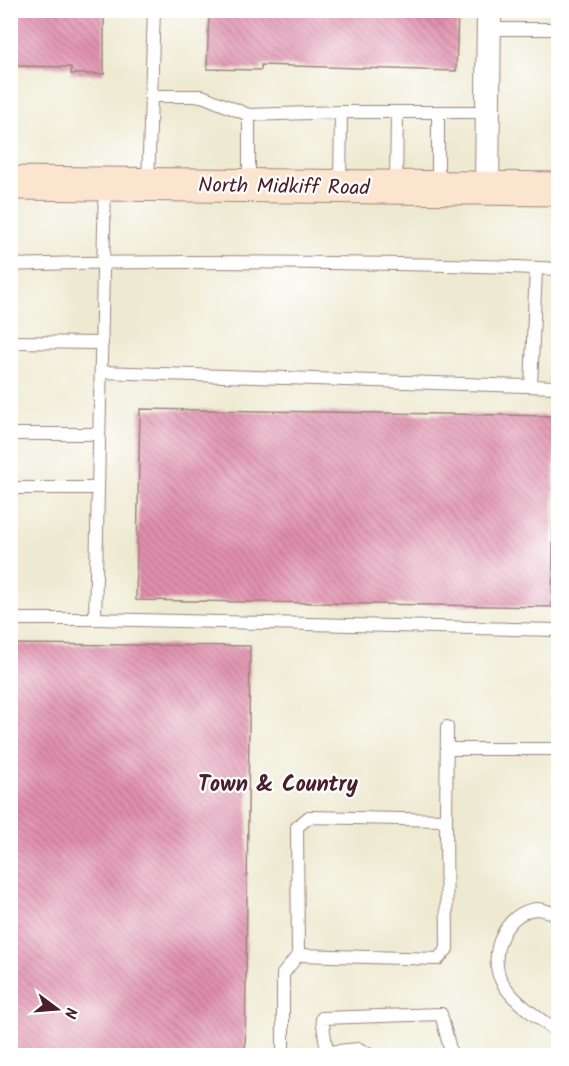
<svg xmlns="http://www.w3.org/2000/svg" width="569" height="1066" font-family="Kalam,sans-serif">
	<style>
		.building { fill: url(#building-back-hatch) }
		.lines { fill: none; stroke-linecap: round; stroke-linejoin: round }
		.lane-casing { stroke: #9c847e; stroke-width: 14 }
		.street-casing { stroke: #9c847e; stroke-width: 26 }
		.secondary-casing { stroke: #9c847e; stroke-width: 35 }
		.lane { stroke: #fff; stroke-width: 12 }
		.street { stroke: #fff; stroke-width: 24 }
		.secondary { stroke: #fce5cf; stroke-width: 33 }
		.labels { text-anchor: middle; stroke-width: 4.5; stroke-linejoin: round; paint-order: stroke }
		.street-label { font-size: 21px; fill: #4a1f2b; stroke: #fff }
		.neighbourhood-label { font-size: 22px; font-weight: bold; fill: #4a1f2b; stroke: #fff }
	</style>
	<defs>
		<pattern id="building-back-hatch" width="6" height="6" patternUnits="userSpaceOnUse" patternTransform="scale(1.5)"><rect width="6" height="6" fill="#e08fac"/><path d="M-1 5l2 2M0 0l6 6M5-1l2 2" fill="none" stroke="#b8748c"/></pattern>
	</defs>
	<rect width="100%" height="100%" fill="#fff"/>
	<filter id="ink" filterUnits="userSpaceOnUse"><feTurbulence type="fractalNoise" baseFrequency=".0167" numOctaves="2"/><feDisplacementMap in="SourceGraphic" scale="12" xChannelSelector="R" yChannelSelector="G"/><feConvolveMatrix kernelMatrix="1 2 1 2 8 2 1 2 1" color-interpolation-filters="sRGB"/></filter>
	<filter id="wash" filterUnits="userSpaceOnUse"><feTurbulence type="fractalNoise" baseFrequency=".008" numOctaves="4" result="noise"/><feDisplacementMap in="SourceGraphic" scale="24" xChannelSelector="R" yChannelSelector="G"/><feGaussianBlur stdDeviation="1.35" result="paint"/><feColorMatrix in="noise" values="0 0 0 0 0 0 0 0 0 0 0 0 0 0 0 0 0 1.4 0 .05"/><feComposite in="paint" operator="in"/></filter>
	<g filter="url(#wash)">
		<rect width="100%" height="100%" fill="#eeead2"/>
		<g id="blocks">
			<!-- building -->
			<g class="building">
				<polygon points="10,10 104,10 104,74 71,74 71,67 10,66"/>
				<polygon points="209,10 458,10 456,71 261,65 261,70 207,69"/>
				<polygon points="140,409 555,416 552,607 136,600"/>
				<polygon points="10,644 250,646 245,1056 10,1056"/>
			</g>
		</g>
	</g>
	<g filter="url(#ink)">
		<use href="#blocks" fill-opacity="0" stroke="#9c847e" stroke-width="1.5"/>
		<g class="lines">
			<defs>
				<g id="lane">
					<polyline points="489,29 558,29"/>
					<polyline points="151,96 202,96 249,115 341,112 488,112"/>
					<polyline points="438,112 438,186"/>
					<polyline points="148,183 154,10"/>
					<polyline points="249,185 249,115"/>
					<polyline points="340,186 341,112"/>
					<polyline points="396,186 397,112"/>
					<path d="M10 265C117 261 224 262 330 263 406 264 482 265 558 269"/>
					<polyline points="10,342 102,343"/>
					<polyline points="101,372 558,387"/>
					<polyline points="531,386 536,268"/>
					<polyline points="10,434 99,434"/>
					<polyline points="10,488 98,488"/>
					<polyline points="10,619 95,619 558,630"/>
					<polyline points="95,619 105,185"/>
					<polyline points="447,749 558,749"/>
					<path d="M558 914C552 913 543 909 536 909 505 912 488 954 501 980 513 1003 539 1017 558 1033"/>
					<polyline points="298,955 438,959 447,949 446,820 447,727"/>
					<polyline points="327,1052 322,1018 441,1014 450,1049 450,1056"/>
					<polyline points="283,1056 283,974 298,955 297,827 309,817 446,820"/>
					<polyline points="327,1056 327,1052 359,1049 372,1056"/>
				</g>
				<polyline id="street" points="487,188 489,10"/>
				<polyline id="secondary" points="10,183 558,189"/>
			</defs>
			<!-- lane casing -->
			<use href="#lane" class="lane-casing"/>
			<!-- street casing -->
			<use href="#street" class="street-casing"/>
			<!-- secondary casing -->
			<use href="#secondary" class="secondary-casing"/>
			<!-- lane -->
			<use href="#lane" class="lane"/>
			<!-- street -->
			<use href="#street" class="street"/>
			<!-- secondary -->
			<use href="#secondary" class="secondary"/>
		</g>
	</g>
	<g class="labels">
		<!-- street labels -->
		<g class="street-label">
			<text transform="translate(284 186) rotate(1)" y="7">North Midkiff Road</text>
		</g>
		<!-- neighbourhood labels -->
		<g class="neighbourhood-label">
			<text x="278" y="791">Town &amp; Country</text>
		</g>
	</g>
	<!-- margin -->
	<rect width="569" height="1066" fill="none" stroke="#fff" stroke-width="36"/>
	<!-- north arrow -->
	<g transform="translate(57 1009) rotate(106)" stroke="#ffffff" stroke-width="4.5" paint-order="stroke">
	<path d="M0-4.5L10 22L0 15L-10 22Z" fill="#4a1f2b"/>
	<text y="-9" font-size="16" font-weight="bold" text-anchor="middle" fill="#4a1f2b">N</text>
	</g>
</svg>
